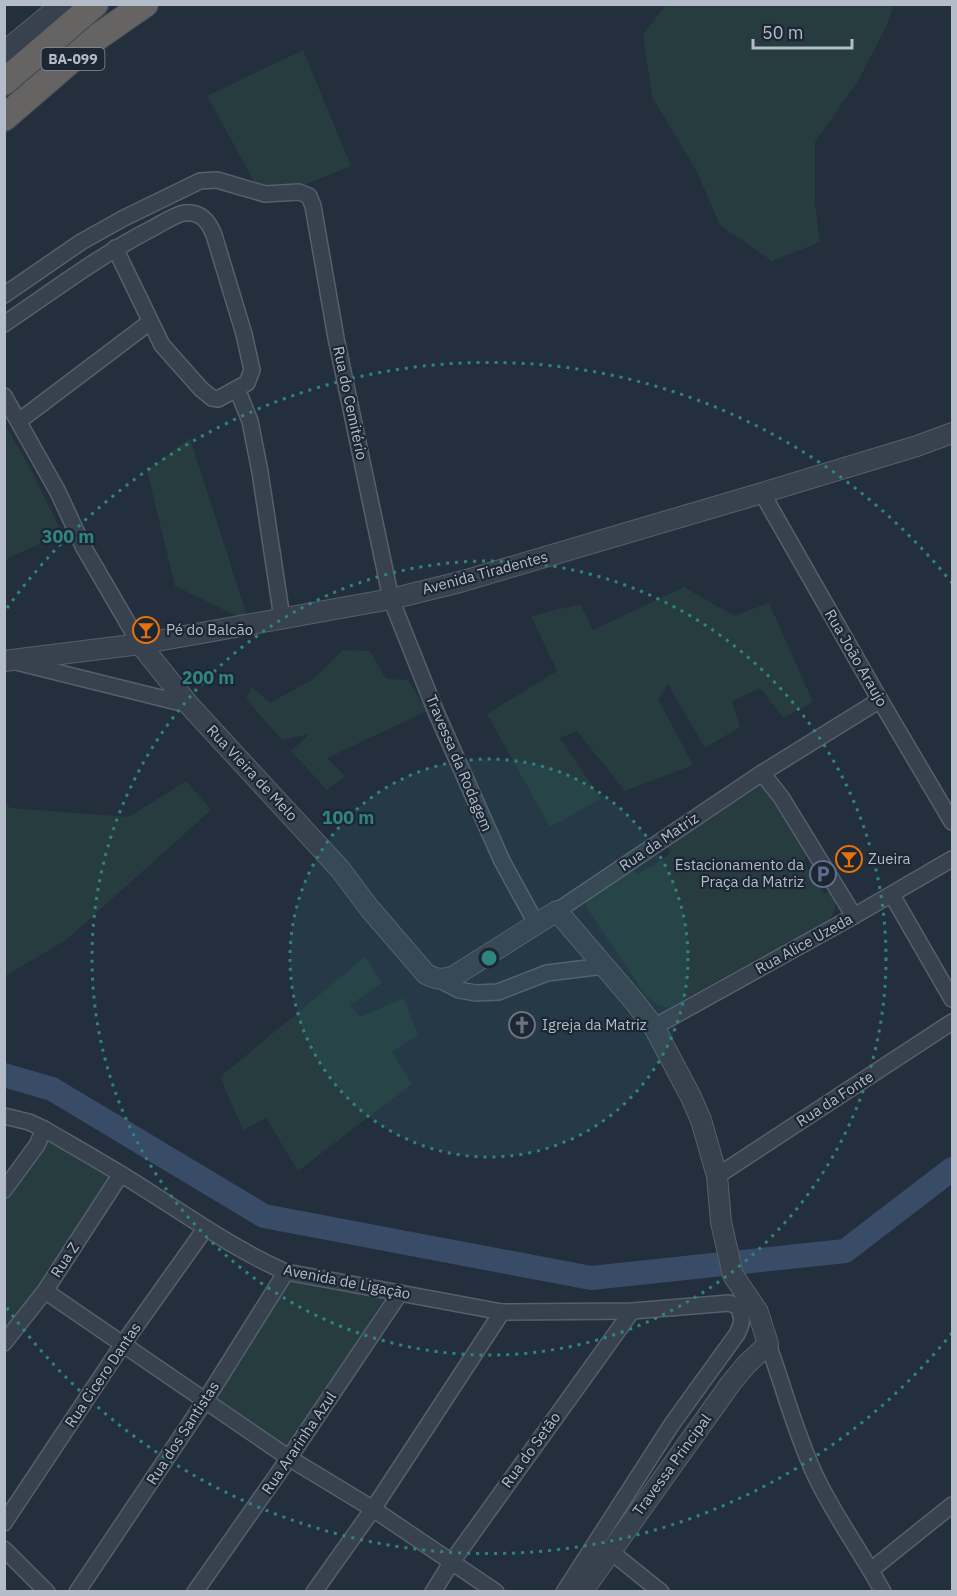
<svg xmlns="http://www.w3.org/2000/svg" width="957" height="1596" font-family="'IBM Plex Sans',sans-serif">
	<style>
		.green { fill: #263c3f }
		.lines { fill: none; stroke-linecap: round; stroke-linejoin: round }
		.river { stroke: #394c67; stroke-width: 24 }
		.minor-casing { stroke: #565f6c; stroke-width: 18 }
		.tertiary-casing { stroke: #565f6c; stroke-width: 22 }
		.trunk-casing { stroke: #434c59; stroke-width: 28 }
		.minor { stroke: #38414e; stroke-width: 15 }
		.tertiary { stroke: #38414e; stroke-width: 20 }
		.trunk { stroke: #656462; stroke-width: 26 }
		.ring { fill: none; stroke: #308480; stroke-width: 3; stroke-dasharray: 3 6 }
		.labels { text-anchor: middle; stroke-width: 4.5; stroke-linejoin: round; paint-order: stroke }
		.shield { fill: #1d2633; stroke: #878f9c; stroke-width: 1.5 }
		.shield-label { font-size: 14px; font-weight: bold; fill: #b4bcc9 }
		.street-label { font-size: 15px; fill: #b4bcc9; stroke: #1d2633 }
		.poi-label { font-size: 15px; fill: #b4bcc9; stroke: #1d2633; text-anchor: start }
		.centre { fill: #308480; stroke: #1d2633; stroke-width: 3 }
		.ring-label { font-size: 18px; text-anchor: middle; font-weight: bold; fill: #308480; stroke: #1d2633; stroke-width: 4.5; stroke-linejoin: round; paint-order: stroke }
	</style>
	<rect width="100%" height="100%" fill="#242f3e"/>
	<!-- green -->
	<g class="green">
		<polygon points="666,5 894,5 886,27 858,81 815,142 815,205 820,242 772,261 720,225 696,170 652,97 643,35"/>
		<polygon points="303,50 351,166 265,201 207,96"/>
		<polygon points="5,425 31,470 62,533 5,560"/>
		<polygon points="190,438 249,622 175,586 147,470"/>
		<polygon points="684,587 734,616 769,603 813,702 783,718 760,688 732,701 740,727 705,748 668,684 658,699 693,765 625,791 577,731 560,738 601,799 550,827 487,714 557,671 531,616 580,604 593,630"/>
		<polygon points="343,650 370,651 386,679 408,680 427,711 327,758 345,776 327,790 291,751 309,734 282,740 246,699 252,687 270,703 312,680"/>
		<polygon points="186,781 211,810 66,940 5,976 5,801 10,808 129,817"/>
		<path d="M765 782 810 852 803 861 824 894 833 890C837 902 837 911 828 920L668 1008 658 1005 646 996 586 907 590 893 629 866 638 875 670 854 666 843Z"/>
		<polygon points="365,957 382,983 350,1005 360,1017 404,998 418,1035 392,1052 412,1084 298,1171 266,1118 243,1130 220,1077"/>
		<polygon points="44,1128 120,1173 5,1347 5,1184"/>
		<polygon points="289,1281 385,1297 288,1453 215,1399"/>
	</g>
	<g class="lines">
		<!-- river -->
		<polyline class="river" points="4,1075 52,1089 264,1216 591,1278 845,1251 952,1169"/>
		<defs>
			<g id="minor">
				<polyline points="4,295 81,242 124,218 200,181 217,180 265,194 299,192 309,196 313,206 336,338 391,599 436,712 502,861 536,923"/>
				<path d="M4 324C53 291 99 256 151 229 161 224 174 215 184 213 201 211 209 222 214 235L244 334 252 370 247 383 218 399 212 398 201 389 162 345 115 248"/>
				<polyline points="237,389 250,421 260,472 282,618"/>
				<polyline points="4,396 58,492 84,548 140,644"/>
				<polyline points="19,421 150,322"/>
				<polyline points="762,493 880,700 952,822"/>
				<polyline points="16,662 189,705"/>
				<polyline points="762,773 781,797 854,916"/>
				<polyline points="892,895 952,999"/>
				<polyline points="557,911 762,773 880,700"/>
				<polyline points="438,979 459,990 476,993 498,992 547,973 604,966"/>
				<polyline points="654,1027 854,916 952,859"/>
				<path d="M4 1116 29 1122 44 1129C80 1150 116 1170 151 1193 195 1221 238 1251 286 1272L502 1312 632 1311 729 1303 737 1306C744 1317 742 1324 737 1334L672 1424 564 1592"/>
				<polyline points="717,1176 952,1022"/>
				<polyline points="4,1190 37,1145 44,1129"/>
				<polyline points="45,1291 289,1458 373,1509 496,1592"/>
				<polyline points="4,1343 45,1291 121,1174"/>
				<path d="M768 1344C784 1388 796 1435 816 1477 835 1517 862 1553 883 1592"/>
				<polyline points="4,1523 123,1344 205,1229"/>
				<polyline points="4,1549 47,1592"/>
				<polyline points="610,1551 661,1592"/>
				<polyline points="871,1570 952,1505"/>
				<polyline points="77,1592 205,1401 286,1272"/>
				<polyline points="195,1592 289,1458 400,1293"/>
				<polyline points="314,1592 373,1509 502,1312"/>
				<polyline points="433,1592 451,1563 632,1311"/>
			</g>
			<g id="tertiary">
				<polyline points="4,52 62,4"/>
				<path d="M140 644 189 705 340 869 370 909 426 974C436 980 444 980 454 976L557 911 634 1001 654 1027 691 1097 701 1120 717 1176 721 1222 733 1275 758 1312 768 1344 746 1365 731 1383 582 1592"/>
				<polyline points="4,661 140,644 391,599 460,582 762,493 917,446 952,433"/>
			</g>
			<g id="trunk">
				<polyline points="4,82 95,4"/>
				<polyline points="4,118 99,36 145,4"/>
			</g>
		</defs>
		<!-- minor casing -->
		<use href="#minor" class="minor-casing"/>
		<!-- tertiary casing -->
		<use href="#tertiary" class="tertiary-casing"/>
		<!-- trunk casing -->
		<use href="#trunk" class="trunk-casing"/>
		<!-- minor -->
		<use href="#minor" class="minor"/>
		<!-- tertiary -->
		<use href="#tertiary" class="tertiary"/>
		<!-- trunk -->
		<use href="#trunk" class="trunk"/>
	</g>
	<!-- distance rings -->
	<circle cx="489" cy="958" r="199" fill="#308480" fill-opacity=".12"/>
	<g class="ring">
		<circle cx="489" cy="958" r="199"/>
		<circle cx="489" cy="958" r="397"/>
		<path d="M952 1333A596 596 0 0 1 7 1308M7 608A596 596 0 0 1 952 583"/>
	</g>
	<!-- icons -->
	<defs>
		<symbol id="bar-ring" viewBox="-11 -11 22 22"><circle r="9.5" fill="#1d2633" stroke="#e8710a" stroke-width="1.5"/><path d="M-6-5H6L.8 .8V4.5H3.5V6h-7V4.5H-.8V.8Z" fill="#e8710a"/></symbol>
		<symbol id="parking-ring" viewBox="-11 -11 22 22"><circle r="9.5" fill="#1d2633" stroke="#5c6f8a" stroke-width="1.5"/><path d="M-3.5-5.5H1a3.5 3.5 0 0 1 0 7H-1V5.5H-3.5ZM-1-3.4V-.6H.8a1.4 1.4 0 0 0 0-2.8Z" fill="#5c6f8a"/></symbol>
		<symbol id="church-ring" viewBox="-11 -11 22 22"><circle r="9.5" fill="#1d2633" stroke="#6b7280" stroke-width="1.5"/><path d="M-1.2-6h2.4v3.5h3.3v2.4h-3.3V6h-2.4V-.1h-3.3v-2.4h3.3Z" fill="#6b7280"/></symbol>
	</defs>
	<g fill-rule="evenodd">
		<use href="#bar-ring" x="131" y="615" width="30" height="30"/>
		<use href="#bar-ring" x="834" y="844" width="30" height="30"/>
		<use href="#parking-ring" x="808" y="859" width="30" height="30"/>
		<use href="#church-ring" x="507" y="1010" width="30" height="30"/>
	</g>
	<g class="labels">
		<!-- shield labels -->
		<rect class="shield" x="41.5" y="48" width="63" height="22" rx="4.5"/>
		<g class="shield-label">
			<text x="73" y="64">BA-099</text>
		</g>
		<!-- street labels -->
		<g class="street-label">
			<text transform="translate(350 403) rotate(78)" y="5">Rua do Cemitério</text>
			<text transform="translate(485 573) rotate(-15)" y="5">Avenida Tiradentes</text>
			<text transform="translate(856 658) rotate(60)" y="5">Rua João Araujo</text>
			<text transform="translate(459 763) rotate(67)" y="5">Travessa da Rodagem</text>
			<text transform="translate(252 773) rotate(47)" y="5">Rua Vieira de Melo</text>
			<text transform="translate(659 842) rotate(-34)" y="5">Rua da Matriz</text>
			<text transform="translate(804 944) rotate(-29)" y="5">Rua Alice Uzeda</text>
			<text transform="translate(835 1099) rotate(-33)" y="5">Rua da Fonte</text>
			<text transform="translate(65 1260) rotate(-57)" y="5">Rua Z</text>
			<text transform="translate(347 1282) rotate(11)" y="5">Avenida de Ligação</text>
			<text transform="translate(103 1375) rotate(-56)" y="5">Rua Cicero Dantas</text>
			<text transform="translate(183 1433) rotate(-57)" y="5">Rua dos Santistas</text>
			<text transform="translate(299 1443) rotate(-56)" y="5">Rua Ararinha Azul</text>
			<text transform="translate(531 1450) rotate(-54)" y="5">Rua do Setão</text>
			<text transform="translate(672 1465) rotate(-54)" y="5">Travessa Principal</text>
		</g>
		<!-- poi labels -->
		<g class="poi-label">
			<text x="166" y="635">Pé do Balcão</text>
			<text x="868" y="864">Zueira</text>
			<text x="804" y="870" text-anchor="end">Estacionamento da<tspan x="804" dy="17">Praça da Matriz</tspan></text>
			<text x="542" y="1030">Igreja da Matriz</text>
		</g>
	</g>
	<circle cx="489" cy="958" r="9" class="centre"/>
	<g class="ring-label">
		<text x="68" y="543">300 m</text>
		<text x="208" y="684">200 m</text>
		<text x="348" y="824">100 m</text>
	</g>
	<!-- border -->
	<rect width="957" height="1596" fill="none" stroke="#b4bcc9" stroke-width="12"/>
	<!-- scale -->
	<path d="M753 39v9h99v-9" fill="none" stroke="#b4bcc9" stroke-width="3"/>
	<text x="762" y="39" font-size="18" fill="#b4bcc9" stroke="#1d2633" stroke-width="4.5" paint-order="stroke">50 m</text>
</svg>
